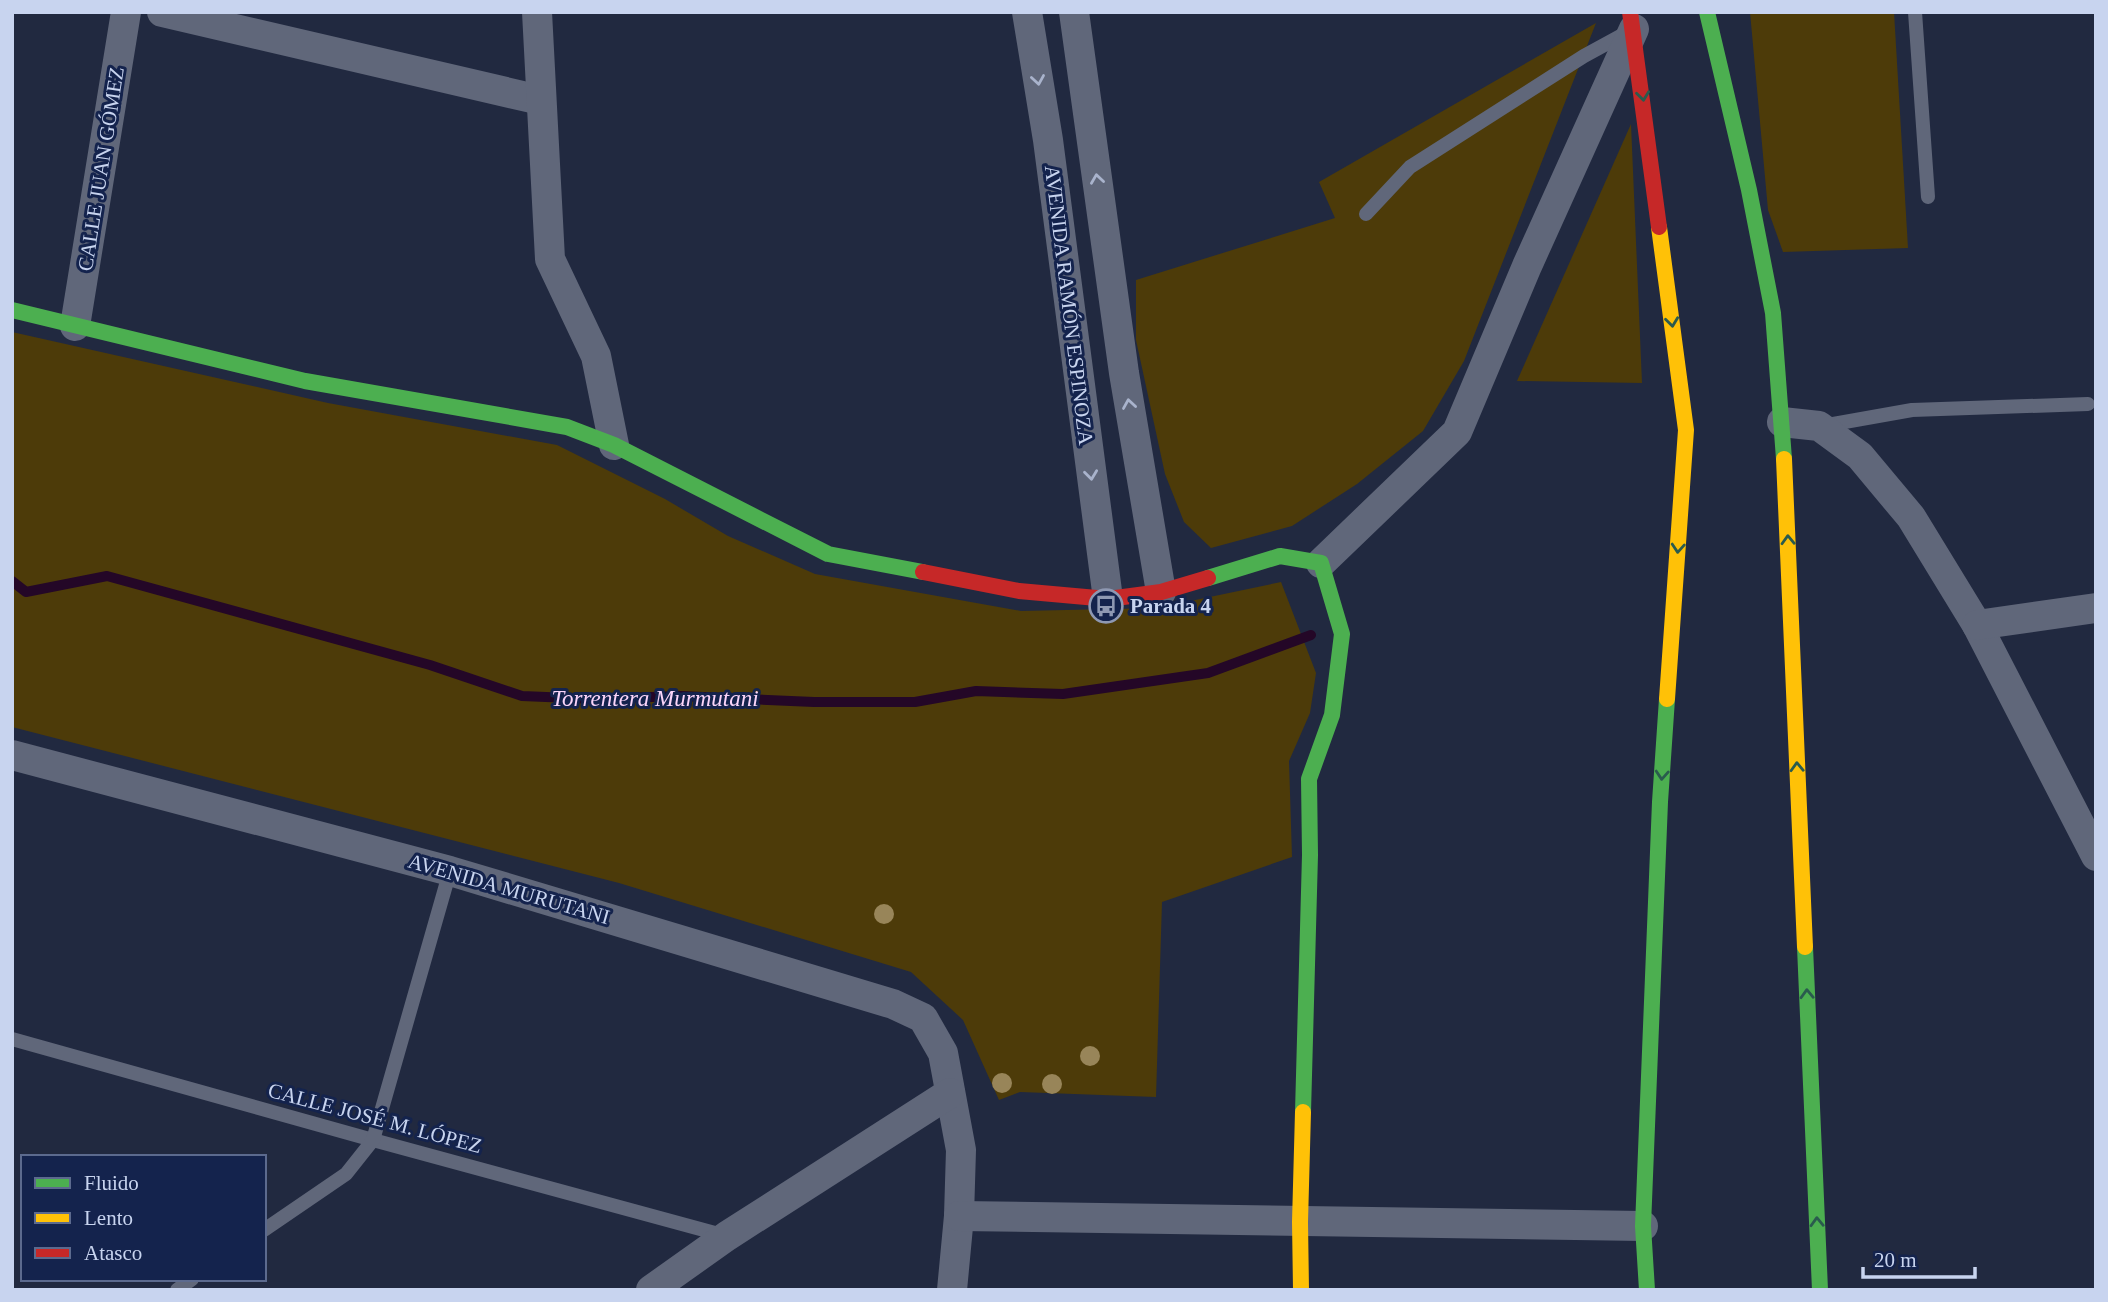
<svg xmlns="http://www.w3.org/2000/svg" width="2108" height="1302" font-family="'Times New Roman',serif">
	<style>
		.green { fill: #4d3b09 }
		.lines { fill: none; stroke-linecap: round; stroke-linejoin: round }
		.stream { stroke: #240727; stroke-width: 10 }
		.lane { stroke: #60677a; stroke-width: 14 }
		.street { stroke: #60677a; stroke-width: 30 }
		.fast { stroke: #4caf50; stroke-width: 16 }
		.slow { stroke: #ffc107; stroke-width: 16 }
		.jam { stroke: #c62828; stroke-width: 16 }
		.tree { fill: #988559 }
		.oneway { stroke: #a9b3cc }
		.oneway2 { stroke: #2a5b4e }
		.labels { text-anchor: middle; stroke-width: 6; stroke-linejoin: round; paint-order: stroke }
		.street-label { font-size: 21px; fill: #c8d4ef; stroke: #14234d }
		.poi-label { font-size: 21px; font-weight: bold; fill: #c8d4ef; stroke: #14234d; text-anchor: start }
		.water-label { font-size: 23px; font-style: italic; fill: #fbd6fa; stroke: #14234d }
	</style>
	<rect width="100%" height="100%" fill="#212940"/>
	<!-- green -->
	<g class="green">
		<polygon points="1750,12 1894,12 1908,248 1783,252 1768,210"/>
		<polygon points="1596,23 1464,361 1423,431 1357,484 1292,526 1211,548 1184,522 1165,474 1136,340 1136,280 1335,218 1319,182"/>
		<polygon points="1631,124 1642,383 1517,381"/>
		<polygon points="12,332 328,403 557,445 665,499 728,536 815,574 1021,611 1157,608 1281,582 1316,673 1310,713 1289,761 1292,857 1162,902 1156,1097 1020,1092 999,1100 963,1020 911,972 619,883 12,727"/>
	</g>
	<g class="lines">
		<!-- stream -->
		<polyline class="stream" points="12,581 26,592 107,576 430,665 522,696 594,699 681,696 814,702 915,702 976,691 1063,694 1208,673 1311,635"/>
		<!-- lane -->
		<g class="lane">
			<polyline points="1915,12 1928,197"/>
			<polyline points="1366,214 1410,167 1584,56 1628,32"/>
			<polyline points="1822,426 1912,410 2088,404"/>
			<polyline points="12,1039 373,1140 726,1236"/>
			<polyline points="264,1230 346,1174 373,1140 450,871"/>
			<polyline points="177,1290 192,1279"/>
		</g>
		<!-- street -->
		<g class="street">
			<polyline points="162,12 540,100"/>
			<polyline points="537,12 550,259 596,356 614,445"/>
			<polyline points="1027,12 1048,140 1108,599"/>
			<polyline points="1074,12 1124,373 1161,592"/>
			<polyline points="75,326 126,12"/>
			<polyline points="1782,422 1819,426 1860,456 1911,517 1977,625 2096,856"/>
			<polyline points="1321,563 1457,432 1527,266 1634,29"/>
			<polyline points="1977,625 2096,608"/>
			<polyline points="12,755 450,871 893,1004 923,1018 943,1053 961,1150 959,1216 952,1290"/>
			<polyline points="959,1216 1643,1226"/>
			<polyline points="651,1290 727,1236 950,1093"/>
		</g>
		<!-- fast -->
		<g class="fast">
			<polyline points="1707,12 1749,190 1773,313 1784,459"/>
			<polyline points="12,310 305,381 567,427 614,445 828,554 923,572"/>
			<polyline points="1208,578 1280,556 1321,563 1342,634 1332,715 1309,779 1310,855 1303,1112"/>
			<polyline points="1805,947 1820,1290"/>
			<polyline points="1647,1290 1643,1226 1660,802 1667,699"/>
		</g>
		<!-- slow -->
		<g class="slow">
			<polyline points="1659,227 1686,430 1667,699"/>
			<polyline points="1784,459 1805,947"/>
			<polyline points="1301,1290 1300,1222 1303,1112"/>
		</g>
		<!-- jam -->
		<g class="jam">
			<polyline points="1630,12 1659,227"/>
			<polyline points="923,572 1019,591 1108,599 1161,592 1208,578"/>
		</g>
	</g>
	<!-- trees -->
	<g class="tree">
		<circle cx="884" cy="914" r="10"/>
		<circle cx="1090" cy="1056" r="10"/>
		<circle cx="1002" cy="1083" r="10"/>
		<circle cx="1052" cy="1084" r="10"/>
	</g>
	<!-- one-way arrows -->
	<defs><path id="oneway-chevron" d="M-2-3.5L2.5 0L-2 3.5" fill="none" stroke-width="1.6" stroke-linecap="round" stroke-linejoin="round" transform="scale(1.75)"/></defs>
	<g class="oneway">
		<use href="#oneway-chevron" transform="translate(1038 80) rotate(81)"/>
		<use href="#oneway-chevron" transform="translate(1097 179) rotate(-98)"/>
		<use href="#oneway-chevron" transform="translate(1129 404) rotate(-99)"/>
		<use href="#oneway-chevron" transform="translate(1091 475) rotate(83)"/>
	</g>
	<g class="oneway2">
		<use href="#oneway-chevron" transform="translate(1643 96) rotate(83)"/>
		<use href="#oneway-chevron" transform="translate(1672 322) rotate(83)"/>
		<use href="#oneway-chevron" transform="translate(1788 540) rotate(-92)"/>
		<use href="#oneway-chevron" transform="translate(1678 548) rotate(94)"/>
		<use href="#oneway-chevron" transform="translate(1797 767) rotate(-92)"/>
		<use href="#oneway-chevron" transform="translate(1662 775) rotate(94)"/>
		<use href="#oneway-chevron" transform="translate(1807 994) rotate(-92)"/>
		<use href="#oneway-chevron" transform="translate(1817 1222) rotate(-92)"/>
	</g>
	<!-- icons -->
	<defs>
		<symbol id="bus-ring" viewBox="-11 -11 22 22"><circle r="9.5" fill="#14234d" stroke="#8e98b2" stroke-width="1.5"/><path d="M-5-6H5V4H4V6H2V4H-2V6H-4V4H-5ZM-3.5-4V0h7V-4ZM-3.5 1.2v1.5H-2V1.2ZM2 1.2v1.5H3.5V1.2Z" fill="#8e98b2"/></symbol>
	</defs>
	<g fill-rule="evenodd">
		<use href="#bus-ring" x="1087" y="587" width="38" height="38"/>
	</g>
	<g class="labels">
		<!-- street labels -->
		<g class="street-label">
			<text transform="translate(101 169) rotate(-81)" y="7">CALLE JUAN GÓMEZ</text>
			<text transform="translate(1069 305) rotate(83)" y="7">AVENIDA RAMÓN ESPINOZA</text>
			<text transform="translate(509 889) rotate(16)" y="7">AVENIDA MURUTANI</text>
			<text transform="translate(375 1118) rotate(15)" y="7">CALLE JOSÉ M. LÓPEZ</text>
		</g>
		<!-- poi labels -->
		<g class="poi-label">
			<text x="1130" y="613">Parada 4</text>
		</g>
		<!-- water labels -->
		<g class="water-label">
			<text x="655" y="706">Torrentera Murmutani</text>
		</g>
	</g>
	<!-- border -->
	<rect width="2108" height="1302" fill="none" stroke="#c8d4ef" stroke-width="28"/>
	<!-- legend -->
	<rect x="21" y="1155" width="245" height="126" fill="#14234d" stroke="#5c6a8e" stroke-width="2"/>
	<rect x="35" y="1178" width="35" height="10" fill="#4caf50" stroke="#5c6a8e" stroke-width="2"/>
	<text x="84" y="1190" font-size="21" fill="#c8d4ef">Fluido</text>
	<rect x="35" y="1213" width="35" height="10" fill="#ffc107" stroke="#5c6a8e" stroke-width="2"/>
	<text x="84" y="1225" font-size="21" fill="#c8d4ef">Lento</text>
	<rect x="35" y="1248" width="35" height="10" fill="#c62828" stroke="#5c6a8e" stroke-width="2"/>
	<text x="84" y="1260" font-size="21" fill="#c8d4ef">Atasco</text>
	<!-- scale -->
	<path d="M1863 1267v10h112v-10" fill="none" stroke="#c8d4ef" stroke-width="3.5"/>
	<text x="1874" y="1267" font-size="21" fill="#c8d4ef" stroke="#14234d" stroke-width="5" paint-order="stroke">20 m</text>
</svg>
